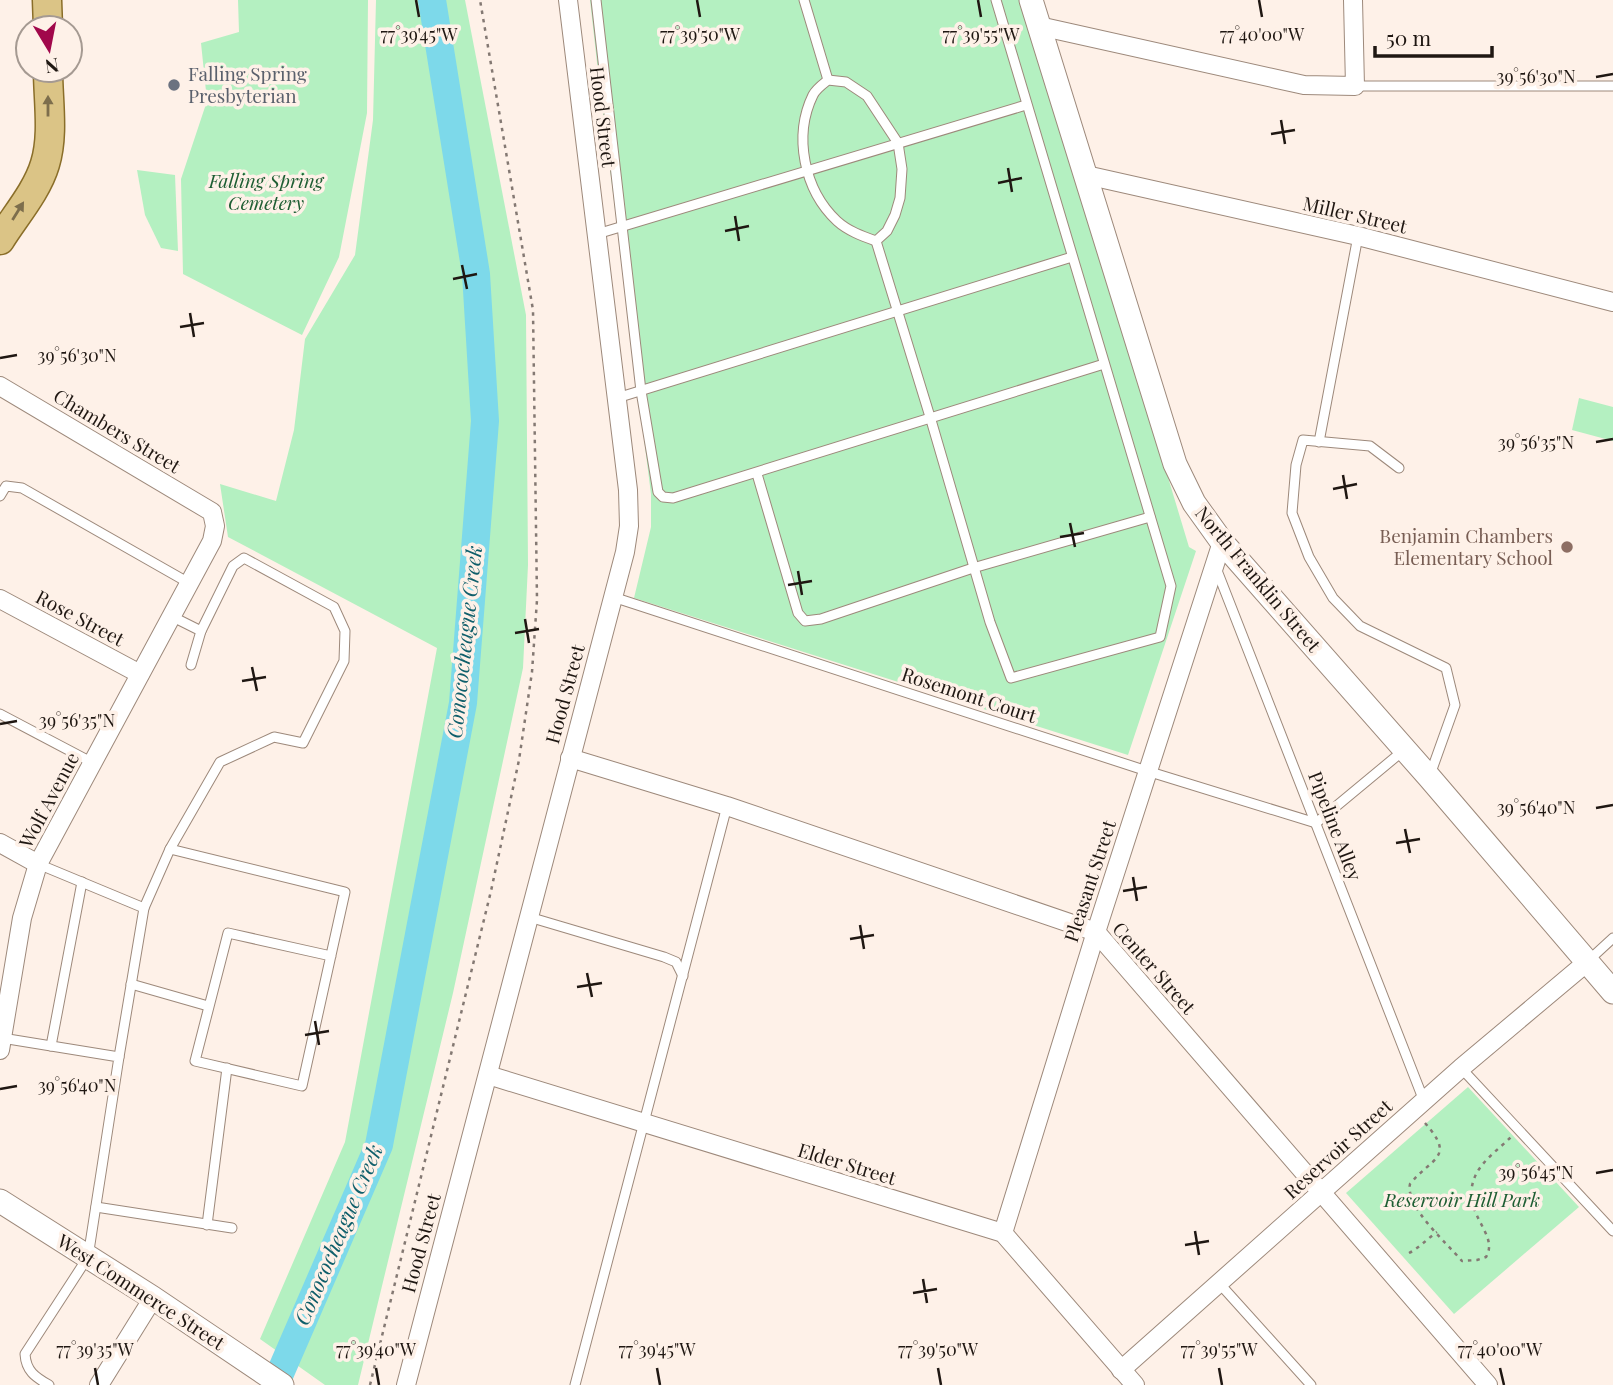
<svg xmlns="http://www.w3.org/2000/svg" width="1613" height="1385" font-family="'Playfair Display',serif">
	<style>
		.green { fill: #b4f0c1 }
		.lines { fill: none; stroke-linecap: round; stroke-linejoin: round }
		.river { stroke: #7dd9ea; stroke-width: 28 }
		.service-casing { stroke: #9d897b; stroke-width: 11 }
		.minor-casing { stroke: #9d897b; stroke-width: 20 }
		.tertiary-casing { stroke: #9d897b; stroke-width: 25 }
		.primary-casing { stroke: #8a6e29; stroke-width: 31 }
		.path { stroke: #847973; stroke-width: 2.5; stroke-dasharray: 3.5 5; stroke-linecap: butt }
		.service { stroke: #fff; stroke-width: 9 }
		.minor { stroke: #fff; stroke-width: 18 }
		.tertiary { stroke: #fff; stroke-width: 23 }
		.primary { stroke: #dbc486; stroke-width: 28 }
		.oneway { fill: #7d6e4c }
		.ticks { fill: none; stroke: #1f1712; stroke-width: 2.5 }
		.worship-dot { fill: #6b7280; stroke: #fef1e8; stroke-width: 2.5 }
		.education-dot { fill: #8d6e63; stroke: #fef1e8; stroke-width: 2.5 }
		.labels { text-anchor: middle; stroke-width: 7; stroke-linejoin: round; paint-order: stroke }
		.worship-label { font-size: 19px; fill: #5b616d; stroke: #fef1e8; text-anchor: start }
		.street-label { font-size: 19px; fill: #1f1712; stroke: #fef1e8 }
		.park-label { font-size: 19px; font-style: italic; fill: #1e5e33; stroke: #fef1e8 }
		.education-label { font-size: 19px; fill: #785e54; stroke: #fef1e8; text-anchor: end }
		.water-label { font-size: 21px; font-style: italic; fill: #105f6b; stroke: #fef1e8 }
		.ticks-label { font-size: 18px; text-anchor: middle; fill: #1f1712; stroke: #fef1e8; stroke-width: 7; stroke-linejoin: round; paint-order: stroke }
	</style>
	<rect width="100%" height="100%" fill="#fef1e8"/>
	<!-- green -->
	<g class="green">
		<polygon points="238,0 368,0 367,113 339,257 302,335 183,274 181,179 207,101 201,43 239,32"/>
		<polygon points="376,0 465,0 526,315 528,565 523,668 453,993 358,1385 325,1385 260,1339 345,1142 437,648 228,537 220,484 276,501 294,430 305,339 355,255 373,120"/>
		<polygon points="590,0 1024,0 1189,547 1196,551 1128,755 634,598 651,527 651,494 601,98"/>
		<polygon points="137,170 175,175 178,251 161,248 145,215"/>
		<polygon points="1579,398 1613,407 1613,441 1572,430"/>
		<polygon points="1468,1087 1579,1207 1454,1314 1346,1193"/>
	</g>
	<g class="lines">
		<!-- river -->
		<polyline class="river" points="275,1385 379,1145 463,703 485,421 476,274 432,0"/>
		<defs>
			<g id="service">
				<polyline points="596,0 641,391 658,492 663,497 673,498 1104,364"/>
				<polyline points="804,0 828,80"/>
				<path d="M828 80 846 82 867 96 898 143 902 169 900 198 895 215 887 231 876 241C862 236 848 231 837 221 804 190 793 136 813 95 816 89 823 84 828 80Z"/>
				<polyline points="1355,86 1613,86"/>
				<polyline points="597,234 1026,105"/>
				<polyline points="876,241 931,420 990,622 1011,678 1160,637 1171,586 996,0"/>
				<polyline points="617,398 1072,257"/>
				<polyline points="1319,442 1358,236"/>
				<polyline points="1399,468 1370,446 1303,440 1296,465 1292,513 1309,557 1333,598 1360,626 1446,668 1455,705 1430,775"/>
				<polyline points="757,474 798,613 805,621 821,619 973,568 1150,517"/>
				<polyline points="0,496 6,486 22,488 189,583"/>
				<polyline points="1216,568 1424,1101"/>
				<polyline points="613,597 1147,771 1316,823 1404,750"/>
				<polyline points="171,616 201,631 191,665"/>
				<polyline points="0,714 93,763"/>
				<polyline points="170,849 220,762 274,737 303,743 344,661 345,631 334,607 244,558 233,566 201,631"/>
				<polyline points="38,864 144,908 119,1057"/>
				<polyline points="144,908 170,849 345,892 302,1086 195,1061 228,933 331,956"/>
				<polyline points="529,917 664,957 676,962 683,976"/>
				<polyline points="1588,961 1613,938"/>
				<polyline points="131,984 208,1006"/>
				<path d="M2 1038 119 1057 88 1257 25 1354C26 1371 35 1377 49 1385"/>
				<polyline points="51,1046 82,882"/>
				<polyline points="1461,1068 1613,1231"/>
				<polyline points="96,1207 232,1228"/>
				<polyline points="207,1225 227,1068"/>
				<polyline points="1219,1283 1311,1385"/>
				<polyline points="575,1385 727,806"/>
			</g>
			<g id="minor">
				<polyline points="1039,26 1304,85 1355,86 1353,0"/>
				<polyline points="1086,175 1358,236 1613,302"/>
				<polyline points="0,386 212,512 215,526 212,541 38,864 22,918 0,1050"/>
				<polyline points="0,599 140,674"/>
				<polyline points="570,758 727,806 1096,932 1488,1385"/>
				<polyline points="0,843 38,864"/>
				<polyline points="488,1075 1003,1233 1135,1385"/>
				<polyline points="1003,1233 1096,932 1222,542"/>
				<polyline points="1121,1370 1461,1068 1586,963"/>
				<polyline points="99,1385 153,1298"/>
				<polyline points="406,1385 625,552 629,526 628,490 568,0"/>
			</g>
			<g id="tertiary">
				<polyline points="1031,0 1175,464 1194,503 1222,542 1429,777 1613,992"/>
				<polyline points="0,1201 153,1298 282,1385"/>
			</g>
			<g id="primary">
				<polyline points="47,0 48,28"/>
				<path d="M0 240C15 216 37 191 45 164 54 135 48 100 48 70"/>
			</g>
		</defs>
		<!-- service casing -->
		<use href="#service" class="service-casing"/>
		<!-- minor casing -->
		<use href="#minor" class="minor-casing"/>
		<!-- tertiary casing -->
		<use href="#tertiary" class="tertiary-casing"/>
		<!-- primary casing -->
		<use href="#primary" class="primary-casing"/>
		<!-- path -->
		<g class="path">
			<path d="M1425 1123C1456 1158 1432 1157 1410 1184 1405 1207 1447 1243 1462 1261L1477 1260 1486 1257C1500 1234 1461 1214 1474 1179 1480 1162 1499 1149 1511 1137"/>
			<path d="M1409 1253C1419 1248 1427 1239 1437 1232"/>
			<polyline points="370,1385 491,891 519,760 532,672 537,600 533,310 480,0"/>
		</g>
		<!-- service -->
		<use href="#service" class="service"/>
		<!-- minor -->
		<use href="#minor" class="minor"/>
		<!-- tertiary -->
		<use href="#tertiary" class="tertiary"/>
		<!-- primary -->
		<use href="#primary" class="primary"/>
	</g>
	<!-- one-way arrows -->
	<defs><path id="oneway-solid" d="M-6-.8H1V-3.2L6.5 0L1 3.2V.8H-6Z" transform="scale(1.75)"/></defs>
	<g class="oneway">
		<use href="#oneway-solid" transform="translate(48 106) rotate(-90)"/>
		<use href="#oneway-solid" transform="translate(18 211) rotate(-58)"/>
	</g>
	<!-- ticks -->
	<path class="ticks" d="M416 0 419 17M697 0 700 17M978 0 981 17M1259 0 1262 17M1596 77 1613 74M1281 120 1285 144M1271 134 1295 130M1008 168 1012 192M998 183 1022 178M735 216 739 241M725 231 749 226M462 265 467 289M453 279 477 274M190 313 194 337M180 327 204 323M0 358 17 355M1596 442 1613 439M1343 475 1347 499M1333 489 1357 484M1070 523 1075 547M1060 537 1084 533M798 571 802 595M788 585 812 581M525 619 529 643M515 633 539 629M252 667 257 691M242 681 266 677M0 724 17 721M1596 808 1613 805M1405 829 1410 853M1396 843 1420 839M1133 877 1137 901M1123 891 1147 887M860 925 864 949M850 939 874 935M587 973 592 997M577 987 602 983M315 1021 319 1045M305 1035 329 1031M0 1089 17 1086M1596 1173 1613 1170M1195 1231 1199 1255M1185 1245 1209 1241M923 1279 927 1303M913 1293 937 1289M95 1368 98 1385M376 1368 379 1385M657 1368 660 1385M938 1368 941 1385M1219 1368 1222 1385M1500 1368 1504 1385"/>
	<!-- markers -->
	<circle class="worship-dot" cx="174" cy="85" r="7"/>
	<circle class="education-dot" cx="1567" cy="547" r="7"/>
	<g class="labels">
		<!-- worship labels -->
		<g class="worship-label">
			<text x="188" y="81">Falling Spring<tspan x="188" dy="22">Presbyterian</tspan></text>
		</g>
		<!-- street labels -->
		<g class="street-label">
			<text transform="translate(603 117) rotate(83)" y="7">Hood Street</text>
			<text transform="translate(1355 215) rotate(13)" y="7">Miller Street</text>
			<text transform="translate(117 431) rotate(31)" y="7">Chambers Street</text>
			<text transform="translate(1258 579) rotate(50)" y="7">North Franklin Street</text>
			<text transform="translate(80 618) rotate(28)" y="7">Rose Street</text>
			<text transform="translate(565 694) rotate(-75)" y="7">Hood Street</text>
			<text transform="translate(969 695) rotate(18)" y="7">Rosemont Court</text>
			<text transform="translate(49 800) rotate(-62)" y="7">Wolf Avenue</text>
			<text transform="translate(1335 826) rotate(69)" y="7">Pipeline Alley</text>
			<text transform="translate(1090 881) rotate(-72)" y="7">Pleasant Street</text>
			<text transform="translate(1154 968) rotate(49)" y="7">Center Street</text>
			<text transform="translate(1338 1149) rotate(-42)" y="7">Reservoir Street</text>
			<text transform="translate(847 1164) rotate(17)" y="7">Elder Street</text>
			<text transform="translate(421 1243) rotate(-75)" y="7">Hood Street</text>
			<text transform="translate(141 1292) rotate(33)" y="7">West Commerce Street</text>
		</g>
		<!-- park labels -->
		<g class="park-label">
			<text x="266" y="188">Falling Spring<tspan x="266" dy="22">Cemetery</tspan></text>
			<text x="1462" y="1207">Reservoir Hill Park</text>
		</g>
		<!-- education labels -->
		<g class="education-label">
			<text x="1553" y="543">Benjamin Chambers<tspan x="1553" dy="22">Elementary School</tspan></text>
		</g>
		<!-- water labels -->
		<g class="water-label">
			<text transform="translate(465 642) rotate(-84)" y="7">Conococheague Creek</text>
			<text transform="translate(339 1235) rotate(-67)" y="7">Conococheague Creek</text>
		</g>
	</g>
	<g class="ticks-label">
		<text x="419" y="41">77°39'45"W</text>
		<text x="700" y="41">77°39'50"W</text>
		<text x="981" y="41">77°39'55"W</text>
		<text x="1262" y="41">77°40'00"W</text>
		<text x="1536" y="83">39°56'30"N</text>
		<text x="77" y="362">39°56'30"N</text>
		<text x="1536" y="449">39°56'35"N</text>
		<text x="77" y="727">39°56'35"N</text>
		<text x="1536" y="814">39°56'40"N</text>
		<text x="77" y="1092">39°56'40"N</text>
		<text x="1536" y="1179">39°56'45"N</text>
		<text x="95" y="1356">77°39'35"W</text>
		<text x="376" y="1356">77°39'40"W</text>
		<text x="657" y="1356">77°39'45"W</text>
		<text x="938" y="1356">77°39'50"W</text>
		<text x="1219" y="1356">77°39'55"W</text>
		<text x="1500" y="1356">77°40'00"W</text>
	</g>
	<!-- north arrow -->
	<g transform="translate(49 49) rotate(170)"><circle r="33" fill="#fef1e8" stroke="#a59a92" stroke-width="2"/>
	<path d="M0-5L12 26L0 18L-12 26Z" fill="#a1084b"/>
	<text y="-10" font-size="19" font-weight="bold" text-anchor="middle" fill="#1f1712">N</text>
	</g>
	<!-- scale -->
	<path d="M1375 46v10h117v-10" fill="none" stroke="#1f1712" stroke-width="3.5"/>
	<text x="1386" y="46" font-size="21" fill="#1f1712" stroke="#fef1e8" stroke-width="5" paint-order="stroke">50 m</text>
</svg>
